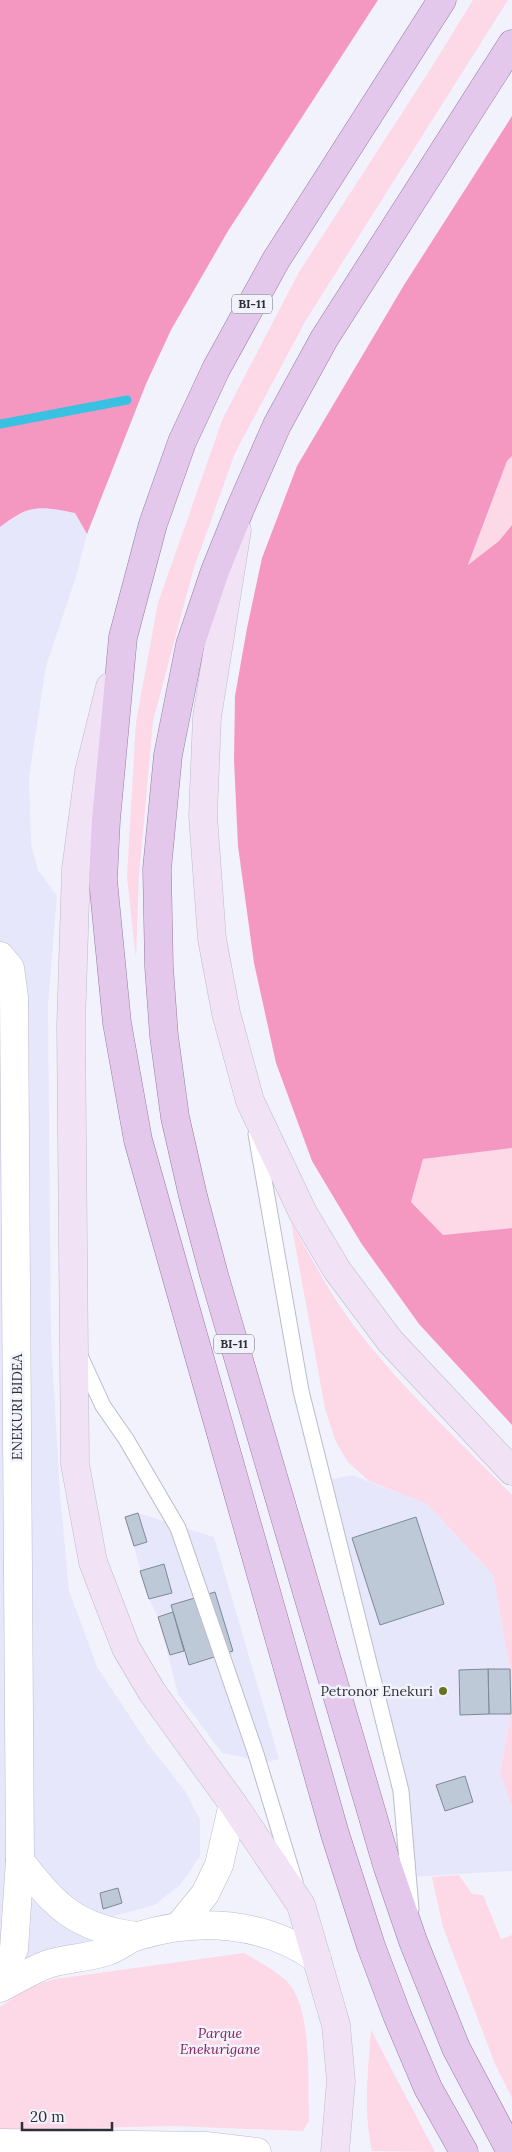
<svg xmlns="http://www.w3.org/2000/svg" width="512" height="2152" font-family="Lora,serif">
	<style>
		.built { fill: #e7e7fb }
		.green { fill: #fdd8e7 }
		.forest { fill: #f598c1 }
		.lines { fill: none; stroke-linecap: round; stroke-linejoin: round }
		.stream { stroke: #39c1e1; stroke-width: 9 }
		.building { fill: #bdc9d7; stroke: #7d8894 }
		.lane-casing { stroke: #bbc; stroke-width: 17 }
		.street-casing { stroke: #bbc; stroke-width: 29 }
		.secondary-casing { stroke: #bbc; stroke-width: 29 }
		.primary-casing { stroke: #987aa3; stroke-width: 29 }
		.lane { stroke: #fff; stroke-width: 15 }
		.street { stroke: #fff; stroke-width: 28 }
		.secondary { stroke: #f1e3f5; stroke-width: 28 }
		.primary { stroke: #e3c8eb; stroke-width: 28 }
		.poi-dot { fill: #68731e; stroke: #f2f2fc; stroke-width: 2 }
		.labels { text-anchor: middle; stroke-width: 5; stroke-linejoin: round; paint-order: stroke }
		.shield { fill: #f2f2fc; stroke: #6a6a71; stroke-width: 1 }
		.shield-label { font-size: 12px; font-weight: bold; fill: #2f2f36 }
		.street-label { font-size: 14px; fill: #2f2f36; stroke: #f2f2fc }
		.poi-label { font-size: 14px; fill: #2f2f36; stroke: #f2f2fc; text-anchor: end }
		.park-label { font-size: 14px; font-style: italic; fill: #891e58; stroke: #f2f2fc }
	</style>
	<rect width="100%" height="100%" fill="#f2f2fc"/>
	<!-- built -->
	<g class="built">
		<polygon points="43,507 75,513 87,534 75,580 46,666 29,777 31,845 38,870 57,896 48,1005 51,1337 60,1494 69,1591 97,1667 148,1744 185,1791 200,1820 200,1856 180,1885 154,1905 114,1916 94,1943 0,1969 0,527 18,513"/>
		<polygon points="352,1475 427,1504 493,1575 510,1669 511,1714 500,1771 512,1808 512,1871 410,1877 401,1791 324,1481"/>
		<polygon points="138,1513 214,1537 279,1759 268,1762 222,1753 178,1694 158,1617 149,1599 125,1517"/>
	</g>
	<!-- green -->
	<g class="green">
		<polygon points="473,0 508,0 306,320 235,453 193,571 153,721 139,876 136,959 127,877 136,722 158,603 223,418 299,272 428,73"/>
		<polygon points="512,456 512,525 499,541 468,566 507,461"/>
		<polygon points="512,1148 512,1228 443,1235 411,1202 423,1159"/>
		<path d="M291 1222C305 1247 319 1273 334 1297 382 1371 451 1432 512 1495V1808L500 1772 511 1714 510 1669 493 1575 427 1504 369 1481 348 1462 336 1442 325 1408Z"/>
		<polygon points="459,1875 472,1894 483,1895 501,1939 512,1935 512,2098 495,2064 443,1927 432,1877"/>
		<path d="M244 1953C256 1960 283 1975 291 1986 312 2016 308 2084 309 2121L303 2131 173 2126 0 2130V2007L28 1987 55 1979Z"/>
		<path d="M371 2030 435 2152 372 2151C363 2111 368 2071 371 2030Z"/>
	</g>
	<!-- forest -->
	<g class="forest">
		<path d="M0 0H378L228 231 171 330 146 384 87 534 75 513C39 506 30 504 0 527Z"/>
		<polygon points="512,116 512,456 507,461 468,565 499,541 512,525 512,1148 423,1159 411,1202 443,1235 512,1228 512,1425 419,1324 361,1243 312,1161 276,1063 254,963 238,846 234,760 235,696 247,628 262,558 297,466 404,285"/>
	</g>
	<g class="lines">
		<!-- stream -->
		<polyline class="stream" points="0,424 127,400"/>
	</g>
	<!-- building -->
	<g class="building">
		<polygon points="138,1513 147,1542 134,1546 125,1517"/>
		<polygon points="416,1517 444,1604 380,1625 352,1538"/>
		<polygon points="164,1564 172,1593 149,1599 140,1571"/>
		<polygon points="215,1592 233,1651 189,1665 171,1605"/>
		<polygon points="173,1612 184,1651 170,1655 158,1617"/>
		<polygon points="488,1669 510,1669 511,1714 489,1714"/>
		<polygon points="488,1669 489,1714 460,1715 459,1670"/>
		<polygon points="465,1776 473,1802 445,1811 436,1785"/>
		<polygon points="118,1888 122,1903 103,1909 100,1893"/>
	</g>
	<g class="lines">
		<defs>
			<g id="lane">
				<polyline points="256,1134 301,1391 401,1791 411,1909"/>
				<polyline points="80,1356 103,1406 126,1439 178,1528 256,1754 295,1882"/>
			</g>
			<g id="street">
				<polyline points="0,956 10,968 14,997 20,1861 14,1949 0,1978"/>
				<path d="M20 1861C56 1907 76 1928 136 1936"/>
				<polyline points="179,1926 205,1894 219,1865 233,1804"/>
				<path d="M0 1988C16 1980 32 1970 48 1964 67 1958 89 1958 108 1951 118 1948 127 1939 138 1936 198 1917 265 1922 317 1959"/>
				<polyline points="0,2143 206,2146 257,2152"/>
			</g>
			<g id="secondary">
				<polyline points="237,530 207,717 203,816 212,939 226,1013 250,1101 303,1213 337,1270 390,1341 512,1471"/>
				<polyline points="110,687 89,772 76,869 71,1025 75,1464 93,1562 126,1648 152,1692 233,1804 301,1905 336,2025 341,2081 335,2152"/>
			</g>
			<g id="primary">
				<polyline points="442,0 276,260 216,369 182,442 153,524 123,637 106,820 103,880 117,1023 138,1140 176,1275 335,1834 371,1946 397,2015 428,2088 464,2152"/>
				<polyline points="511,2152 456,2048 413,1941 387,1865 214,1275 193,1196 175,1117 164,1036 159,967 157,869 168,755 190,645 215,571 240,509 277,425 324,339 512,44"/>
			</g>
		</defs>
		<!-- lane casing -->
		<use href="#lane" class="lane-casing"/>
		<!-- street casing -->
		<use href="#street" class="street-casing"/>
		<!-- secondary casing -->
		<use href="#secondary" class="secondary-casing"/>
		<!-- primary casing -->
		<use href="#primary" class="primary-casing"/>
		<!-- lane -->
		<use href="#lane" class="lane"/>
		<!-- street -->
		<use href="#street" class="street"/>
		<!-- secondary -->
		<use href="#secondary" class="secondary"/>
		<!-- primary -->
		<use href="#primary" class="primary"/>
	</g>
	<!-- markers -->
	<circle class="poi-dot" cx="443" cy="1691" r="5"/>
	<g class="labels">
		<!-- shield labels -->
		<g class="shield">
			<rect x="232" y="294.5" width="40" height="19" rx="4"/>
			<rect x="214" y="1334.5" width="40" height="19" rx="4"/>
		</g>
		<g class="shield-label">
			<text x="252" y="308">BI-11</text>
			<text x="234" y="1348">BI-11</text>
		</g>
		<!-- street labels -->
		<g class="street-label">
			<text transform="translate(17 1407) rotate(-90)" y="5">ENEKURI BIDEA</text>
		</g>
		<!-- poi labels -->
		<g class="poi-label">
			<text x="433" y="1696">Petronor Enekuri</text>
		</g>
		<!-- park labels -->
		<g class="park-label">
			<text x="220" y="2038">Parque<tspan x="220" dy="16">Enekurigane</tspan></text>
		</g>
	</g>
	<!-- scale -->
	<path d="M22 2122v8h90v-8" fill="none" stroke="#2f2f36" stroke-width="2.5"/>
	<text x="30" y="2122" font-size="15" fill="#2f2f36" stroke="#f2f2fc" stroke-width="4" paint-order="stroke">20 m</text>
</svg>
